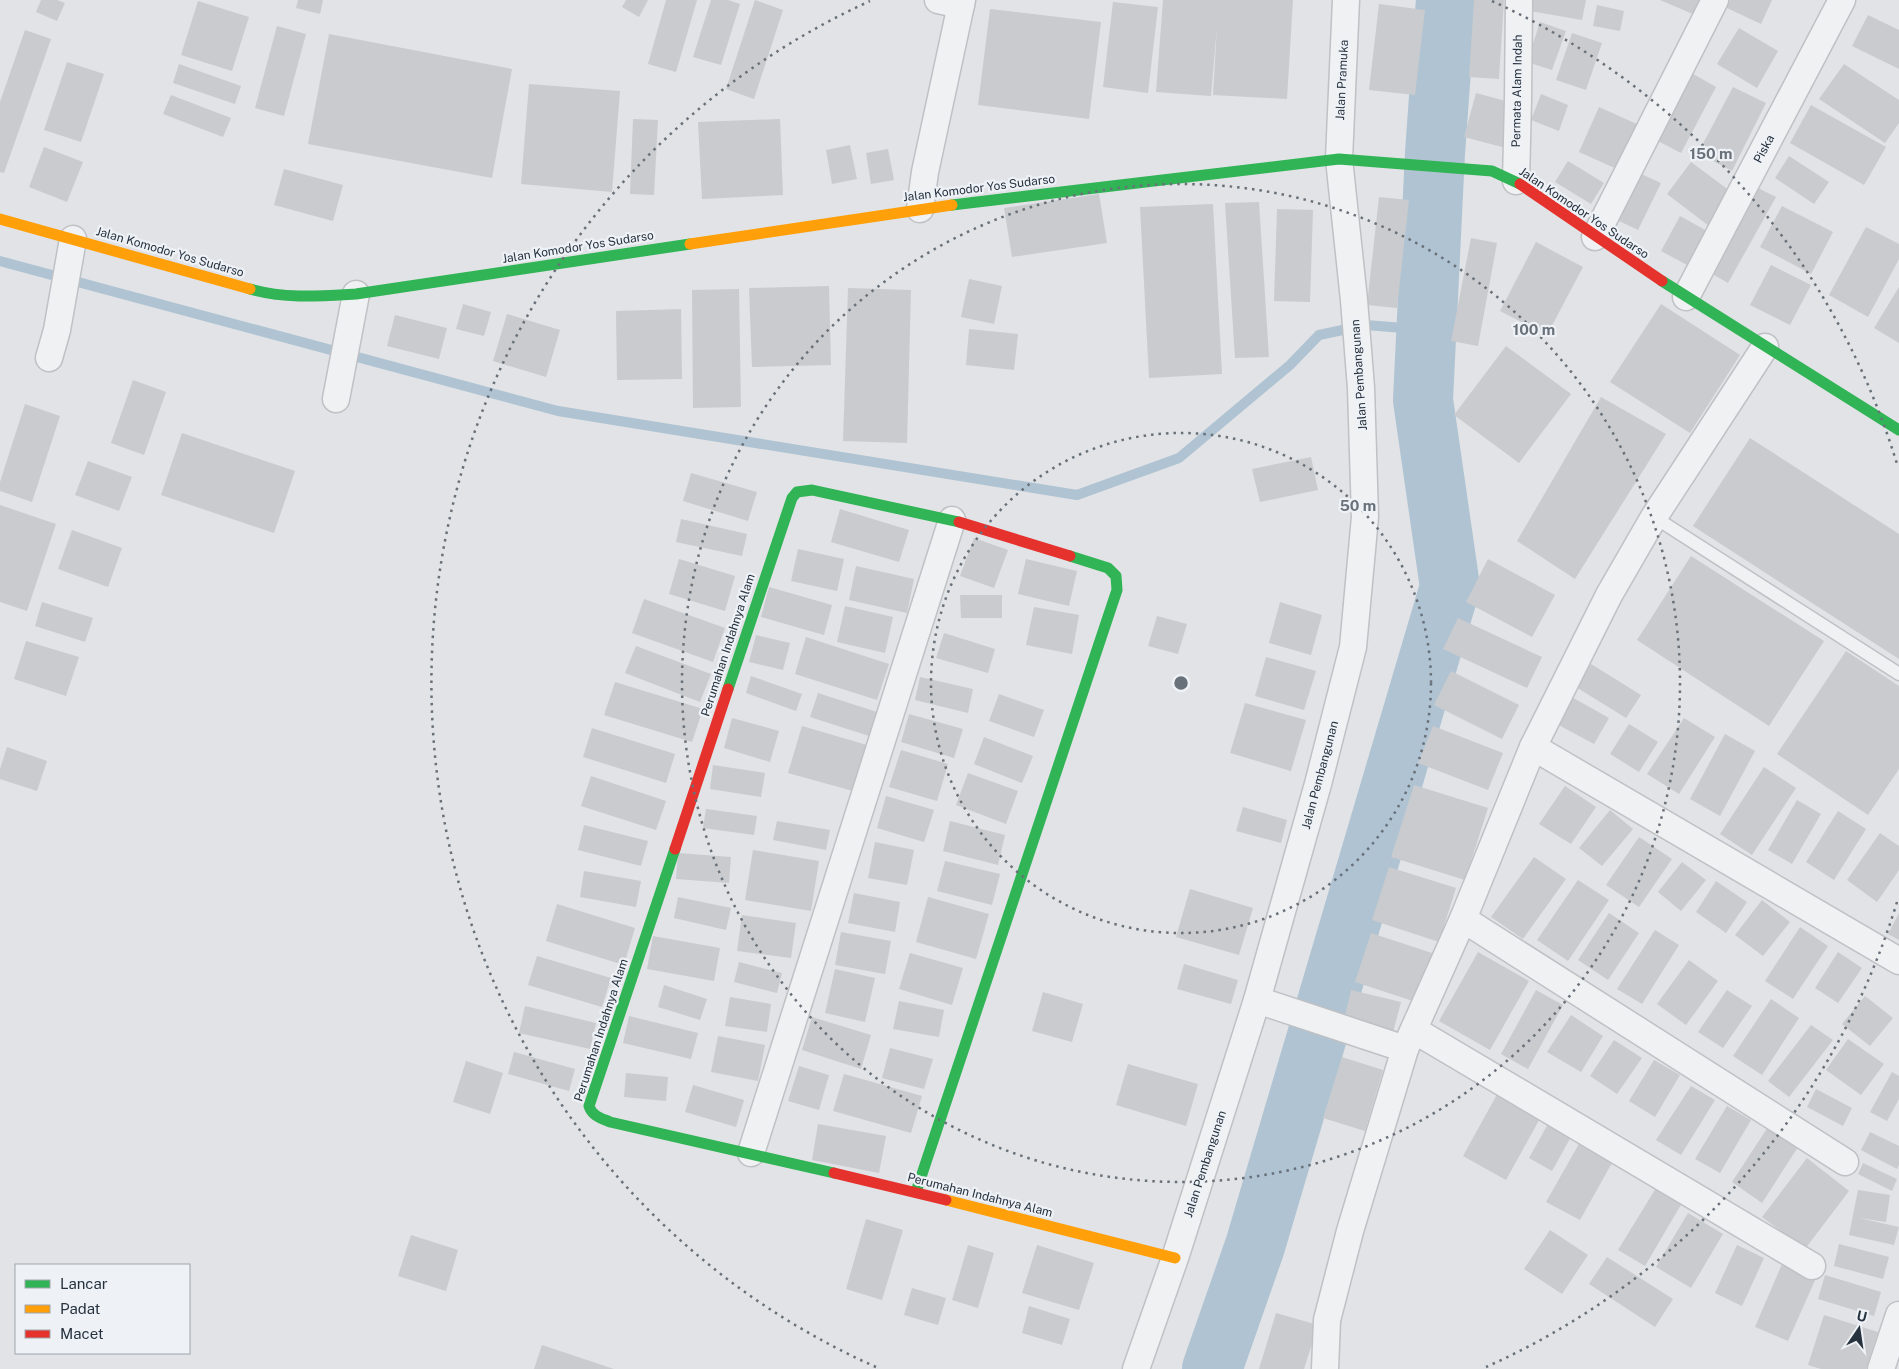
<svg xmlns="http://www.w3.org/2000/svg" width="1899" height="1369" font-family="'Public Sans',sans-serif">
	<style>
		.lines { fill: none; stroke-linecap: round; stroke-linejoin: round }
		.stream { stroke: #afc3d2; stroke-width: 10 }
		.river { stroke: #afc3d2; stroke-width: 60 }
		.building { fill: #c9cbce }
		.lane-casing { stroke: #bfc1c4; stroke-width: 15 }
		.street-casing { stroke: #bfc1c4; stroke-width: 29 }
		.lane { stroke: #f0f1f3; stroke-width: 12 }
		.street { stroke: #f0f1f3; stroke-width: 26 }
		.fast { stroke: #30b455; stroke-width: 11 }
		.slow { stroke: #ff9f0a; stroke-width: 11 }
		.jam { stroke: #e5322d; stroke-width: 11 }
		.ring { fill: none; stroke: #687079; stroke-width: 2.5; stroke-dasharray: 2.5 5 }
		.labels { text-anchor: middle; stroke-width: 4.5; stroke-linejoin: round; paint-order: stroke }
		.street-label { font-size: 12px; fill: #27323f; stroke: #eef2f6 }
		.centre { fill: #687079; stroke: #eef2f6; stroke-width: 2.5 }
		.ring-label { font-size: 15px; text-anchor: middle; font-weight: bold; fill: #687079; stroke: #eef2f6; stroke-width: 4.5; stroke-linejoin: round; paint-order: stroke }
	</style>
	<rect width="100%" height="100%" fill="#e1e3e6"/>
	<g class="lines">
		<!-- stream -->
		<polyline class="stream" points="0,261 558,411 1077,495 1179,458 1290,365 1319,335 1366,325 1428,330"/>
		<!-- river -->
		<polyline class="river" points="1212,1369 1255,1246 1450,587 1423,400 1435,153 1446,0"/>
	</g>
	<!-- building -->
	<g class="building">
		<polygon points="41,0 57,0 65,3 57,21 36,12"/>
		<polygon points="298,0 323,0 320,14 296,8"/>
		<polygon points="626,0 648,0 639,17 622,7"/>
		<polygon points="666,0 697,0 676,72 648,64"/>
		<polygon points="711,0 728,0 740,4 721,65 693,57"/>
		<polygon points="755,0 783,10 754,99 726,89"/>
		<polygon points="1163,0 1293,0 1287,99 1213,95 1217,26 1211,96 1156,92"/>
		<polygon points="1474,0 1504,0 1499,79 1469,77"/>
		<polygon points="1532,0 1586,0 1582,20 1530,11"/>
		<polygon points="1660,0 1700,0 1702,1 1695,15"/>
		<polygon points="1730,0 1772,0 1761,24 1727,8"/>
		<polygon points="198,1 249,17 232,71 181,55"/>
		<polygon points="1113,2 1158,7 1148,93 1103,87"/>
		<polygon points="1379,4 1425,10 1415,95 1369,90"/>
		<polygon points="1597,5 1624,11 1620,31 1593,26"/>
		<polygon points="990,9 1101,22 1089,119 978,105"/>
		<polygon points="1868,15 1899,30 1899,69 1852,46"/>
		<polygon points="1540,22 1566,31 1552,70 1527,62"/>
		<polygon points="277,26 306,34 284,116 255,108"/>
		<polygon points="1739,28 1778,51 1757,88 1717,64"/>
		<polygon points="25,30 51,39 4,173 0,172 0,102"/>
		<polygon points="1572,33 1602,43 1586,90 1556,80"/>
		<polygon points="329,34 512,69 492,178 308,144"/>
		<polygon points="67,62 104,74 81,142 44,130"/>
		<polygon points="179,64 241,86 235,104 173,83"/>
		<polygon points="1844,64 1899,100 1899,123 1885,143 1819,99"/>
		<polygon points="1688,71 1716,87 1681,153 1652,138"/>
		<polygon points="529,84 620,91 612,192 521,184"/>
		<polygon points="1733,87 1766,103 1732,171 1698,153"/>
		<polygon points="1476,93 1517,104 1506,148 1464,137"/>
		<polygon points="1541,94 1568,105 1559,131 1531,120"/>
		<polygon points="171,95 231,118 223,137 163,114"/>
		<polygon points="1811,105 1886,147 1864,185 1790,143"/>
		<polygon points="1599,107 1639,125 1619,170 1579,152"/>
		<polygon points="633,119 658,120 654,195 630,194"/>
		<polygon points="780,119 783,195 702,199 698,122"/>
		<polygon points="850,145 857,179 832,184 826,150"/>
		<polygon points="44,147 83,162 67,202 29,187"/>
		<polygon points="888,149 894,180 871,184 866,153"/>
		<polygon points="1789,156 1829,182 1814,204 1775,178"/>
		<polygon points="1568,161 1604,183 1591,204 1555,182"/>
		<polygon points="1691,162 1734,194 1709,226 1667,194"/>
		<polygon points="284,169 343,185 333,221 274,205"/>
		<polygon points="1637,172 1661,183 1638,230 1615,219"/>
		<polygon points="1756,187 1776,197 1728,283 1709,272"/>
		<polygon points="1099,194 1107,243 1012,257 1004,208"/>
		<polygon points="1379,197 1409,200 1397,308 1367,305"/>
		<polygon points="1259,202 1269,357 1235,358 1225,203"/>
		<polygon points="1213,204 1222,374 1149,378 1140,207"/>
		<polygon points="1782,206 1833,232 1811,274 1760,247"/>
		<polygon points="1277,209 1313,210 1310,302 1274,301"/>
		<polygon points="1680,216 1707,231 1689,266 1661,251"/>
		<polygon points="1866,227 1899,244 1899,259 1868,317 1829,295"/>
		<polygon points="1471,238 1497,243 1478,346 1451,341"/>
		<polygon points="1536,242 1583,267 1547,335 1500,311"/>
		<polygon points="1771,265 1811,285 1790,325 1750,305"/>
		<polygon points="969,279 1002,286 994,324 961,317"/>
		<polygon points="829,286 831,365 752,367 749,288"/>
		<polygon points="1899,287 1899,343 1874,328"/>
		<polygon points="848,288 911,290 907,443 843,441"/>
		<polygon points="739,289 741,407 693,408 692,290"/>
		<polygon points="463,304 491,312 484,336 456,329"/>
		<polygon points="1661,304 1740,355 1690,433 1610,382"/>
		<polygon points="681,309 682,379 617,380 616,311"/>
		<polygon points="507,314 560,330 546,377 493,361"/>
		<polygon points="395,315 447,328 439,359 387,346"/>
		<polygon points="969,329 1018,334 1014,370 966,365"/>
		<polygon points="1506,346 1571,394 1519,463 1454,415"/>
		<polygon points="133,380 166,392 144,455 111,443"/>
		<polygon points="1601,397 1666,434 1575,579 1517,541"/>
		<polygon points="25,404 60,416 32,502 0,491 0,482"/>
		<polygon points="182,433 295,471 274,533 161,495"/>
		<polygon points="1750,438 1899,534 1899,659 1693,526"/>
		<polygon points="1311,457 1318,490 1260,502 1252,469"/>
		<polygon points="88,461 132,477 119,511 75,495"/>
		<polygon points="691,473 757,492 748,521 683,501"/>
		<polygon points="0,505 56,524 27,611 0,602"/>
		<polygon points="840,509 909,530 899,562 831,542"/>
		<polygon points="681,519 747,534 742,556 676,542"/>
		<polygon points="72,530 122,548 108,587 58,569"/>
		<polygon points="974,538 1008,550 994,588 960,576"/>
		<polygon points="798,549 844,559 837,591 791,581"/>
		<polygon points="1691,556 1824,641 1769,726 1637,640"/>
		<polygon points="679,559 735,576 725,611 669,594"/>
		<polygon points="1026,559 1077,571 1069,606 1018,594"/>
		<polygon points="1488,559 1555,595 1532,637 1466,602"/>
		<polygon points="856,566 914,579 907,613 849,600"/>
		<polygon points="769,587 832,605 824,635 761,617"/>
		<polygon points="960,595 1002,595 1002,618 961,618"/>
		<polygon points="644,599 725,628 713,662 632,633"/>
		<polygon points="42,602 93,618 85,642 35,626"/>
		<polygon points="1280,602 1322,615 1311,655 1269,643"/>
		<polygon points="845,606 893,617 885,653 837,642"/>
		<polygon points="1034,607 1079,615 1072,654 1026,645"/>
		<polygon points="1157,616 1187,624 1178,654 1148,646"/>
		<polygon points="1458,618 1542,657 1527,688 1443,649"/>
		<polygon points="944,633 995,649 988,673 936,658"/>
		<polygon points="756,635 790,643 783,670 749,662"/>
		<polygon points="806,637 889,664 877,700 795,674"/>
		<polygon points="26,641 79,657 66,696 14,679"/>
		<polygon points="636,646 711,674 700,702 625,673"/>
		<polygon points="1846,651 1899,686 1899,769 1868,815 1777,754"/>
		<polygon points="1266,657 1316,671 1304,710 1255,696"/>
		<polygon points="1591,664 1641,695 1626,718 1576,687"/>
		<polygon points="1451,671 1519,705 1502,739 1434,705"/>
		<polygon points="751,676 802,694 796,711 746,693"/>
		<polygon points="920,677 973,689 968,713 915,700"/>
		<polygon points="615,682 703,709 692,742 604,715"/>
		<polygon points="818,693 877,712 869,736 810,717"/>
		<polygon points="999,694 1044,710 1034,737 989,721"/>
		<polygon points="1568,695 1609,718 1594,744 1553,722"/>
		<polygon points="1245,703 1306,720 1291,771 1230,753"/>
		<polygon points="909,714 963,729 954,758 901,742"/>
		<polygon points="732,718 779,731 770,762 724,748"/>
		<polygon points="1684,718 1715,737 1679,794 1647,774"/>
		<polygon points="1629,724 1658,742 1639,772 1610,754"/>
		<polygon points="802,726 867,745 853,791 788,773"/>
		<polygon points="1433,726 1503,753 1488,790 1418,763"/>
		<polygon points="592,728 675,754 666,783 583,757"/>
		<polygon points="1725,734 1755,751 1720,816 1690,799"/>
		<polygon points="984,737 1033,756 1022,783 974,764"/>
		<polygon points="7,747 47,761 37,791 0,779 0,769"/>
		<polygon points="901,750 948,764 937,801 889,787"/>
		<polygon points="713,765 765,773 761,797 710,789"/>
		<polygon points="1764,767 1796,788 1752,855 1720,834"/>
		<polygon points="968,773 1018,791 1006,824 956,805"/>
		<polygon points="591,776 666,801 656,830 581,806"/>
		<polygon points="1414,785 1488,808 1465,880 1391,857"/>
		<polygon points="1565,786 1596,807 1571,844 1539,824"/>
		<polygon points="886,796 934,810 924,842 877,828"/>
		<polygon points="1797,800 1821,814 1792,864 1768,850"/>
		<polygon points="1243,807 1287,820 1281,843 1236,831"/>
		<polygon points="706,809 757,816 754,835 703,828"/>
		<polygon points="1610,810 1633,829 1602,866 1579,848"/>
		<polygon points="1838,811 1866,829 1834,880 1806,862"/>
		<polygon points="777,821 830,830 826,850 773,840"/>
		<polygon points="950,821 1005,835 998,865 943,851"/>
		<polygon points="584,825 648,841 641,866 578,850"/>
		<polygon points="1880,833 1899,846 1899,870 1877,902 1847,880"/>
		<polygon points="1639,837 1672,859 1639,907 1606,885"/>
		<polygon points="875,842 914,850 907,885 868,878"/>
		<polygon points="753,850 819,861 811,911 745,900"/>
		<polygon points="678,853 731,857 729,883 676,879"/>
		<polygon points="1534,857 1566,879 1523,939 1491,917"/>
		<polygon points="945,861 1000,874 992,905 937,891"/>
		<polygon points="1682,862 1706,880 1681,911 1658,892"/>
		<polygon points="1389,867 1456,888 1439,942 1372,920"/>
		<polygon points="584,871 641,881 636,907 580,897"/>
		<polygon points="1578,880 1609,900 1568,961 1537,940"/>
		<polygon points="1716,881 1747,902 1726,933 1696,912"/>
		<polygon points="1190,889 1253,908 1239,955 1176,937"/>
		<polygon points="854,893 900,902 895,932 848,923"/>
		<polygon points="678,897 731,908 726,930 674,918"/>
		<polygon points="928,897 989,914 976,959 916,942"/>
		<polygon points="1762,900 1790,922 1763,956 1735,935"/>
		<polygon points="557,904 635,928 624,965 546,941"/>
		<polygon points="1609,913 1639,933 1608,980 1578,960"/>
		<polygon points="1899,913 1899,940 1888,934"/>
		<polygon points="742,915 796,923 791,958 737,951"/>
		<polygon points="1800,927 1828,946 1793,999 1765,981"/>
		<polygon points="1655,930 1679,945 1642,1004 1617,989"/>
		<polygon points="841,932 891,941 885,974 835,965"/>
		<polygon points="1371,933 1435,954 1419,1003 1355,982"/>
		<polygon points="653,936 720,948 714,981 647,969"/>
		<polygon points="1478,952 1529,981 1490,1050 1439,1021"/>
		<polygon points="1838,952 1862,968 1838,1003 1815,988"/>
		<polygon points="910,953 963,968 952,1005 899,989"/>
		<polygon points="537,956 611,978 602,1007 528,985"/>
		<polygon points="1689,960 1718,981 1686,1025 1657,1004"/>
		<polygon points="739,962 782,973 777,993 734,982"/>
		<polygon points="1184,964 1238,980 1231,1004 1177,989"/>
		<polygon points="835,969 875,978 865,1022 825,1013"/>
		<polygon points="664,985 707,999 700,1020 658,1007"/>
		<polygon points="1351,990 1401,1002 1392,1036 1343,1024"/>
		<polygon points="1536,990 1563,1005 1528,1069 1501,1054"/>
		<polygon points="1727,990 1752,1006 1723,1048 1698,1032"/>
		<polygon points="1043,992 1083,1004 1072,1042 1032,1031"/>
		<polygon points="1865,996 1893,1018 1870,1046 1842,1024"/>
		<polygon points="730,997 771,1004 767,1032 725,1026"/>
		<polygon points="1771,999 1799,1018 1762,1075 1733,1056"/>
		<polygon points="899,1001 944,1010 939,1037 893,1029"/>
		<polygon points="525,1006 596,1023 590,1049 519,1033"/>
		<polygon points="1571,1015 1603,1036 1581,1072 1547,1052"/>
		<polygon points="629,1016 698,1033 691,1059 623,1043"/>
		<polygon points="812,1017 871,1035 861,1069 802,1050"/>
		<polygon points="1811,1025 1833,1040 1789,1097 1768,1081"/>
		<polygon points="718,1036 765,1045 758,1081 711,1072"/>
		<polygon points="1848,1039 1884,1064 1861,1095 1826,1070"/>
		<polygon points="1614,1040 1642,1058 1617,1094 1590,1076"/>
		<polygon points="890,1048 933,1059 924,1089 882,1078"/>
		<polygon points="514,1052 575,1069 569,1091 508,1074"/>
		<polygon points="1342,1057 1383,1070 1365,1131 1323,1118"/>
		<polygon points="1654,1060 1680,1075 1655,1117 1629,1101"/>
		<polygon points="466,1061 503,1073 490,1114 453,1102"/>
		<polygon points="1128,1064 1198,1084 1186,1126 1116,1105"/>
		<polygon points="799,1066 829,1075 819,1110 788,1101"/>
		<polygon points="1892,1072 1899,1076 1899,1099 1887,1121 1870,1112"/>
		<polygon points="626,1073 668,1077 666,1101 624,1097"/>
		<polygon points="844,1074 922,1096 911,1133 833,1111"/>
		<polygon points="693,1085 744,1100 736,1127 685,1112"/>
		<polygon points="1691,1086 1715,1100 1681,1155 1656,1140"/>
		<polygon points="1500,1089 1543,1113 1506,1180 1463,1156"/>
		<polygon points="1816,1089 1852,1108 1843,1126 1807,1107"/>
		<polygon points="1727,1106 1751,1120 1720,1173 1695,1159"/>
		<polygon points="1553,1115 1576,1128 1552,1171 1529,1158"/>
		<polygon points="818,1124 886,1136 879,1173 812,1160"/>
		<polygon points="1768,1127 1798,1147 1762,1203 1732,1182"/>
		<polygon points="1870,1132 1899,1146 1899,1165 1897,1169 1861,1150"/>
		<polygon points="1584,1135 1617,1154 1580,1220 1546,1202"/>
		<polygon points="1807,1158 1849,1191 1805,1249 1762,1217"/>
		<polygon points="1863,1163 1897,1179 1892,1191 1858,1174"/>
		<polygon points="1656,1188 1682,1203 1645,1266 1618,1250"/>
		<polygon points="1858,1190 1890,1195 1886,1222 1859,1218 1899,1227 1894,1245 1849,1235"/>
		<polygon points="1688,1213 1723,1234 1691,1288 1656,1267"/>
		<polygon points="866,1219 903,1230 882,1300 846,1289"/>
		<polygon points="1550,1230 1588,1255 1562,1294 1524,1269"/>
		<polygon points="411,1235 458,1250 446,1291 398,1276"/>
		<polygon points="1839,1244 1889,1257 1883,1279 1834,1266"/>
		<polygon points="968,1245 994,1253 978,1308 952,1300"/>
		<polygon points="1037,1245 1094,1263 1079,1310 1022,1293"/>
		<polygon points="1737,1245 1764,1258 1742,1306 1715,1293"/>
		<polygon points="1607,1257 1673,1299 1655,1327 1589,1284"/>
		<polygon points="1782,1264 1816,1278 1788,1341 1755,1327"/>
		<polygon points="1825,1275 1881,1292 1874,1316 1818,1299"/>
		<polygon points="912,1288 946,1298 938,1325 904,1315"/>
		<polygon points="1029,1306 1070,1319 1062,1345 1022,1333"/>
		<polygon points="1276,1313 1318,1325 1304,1369 1259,1369"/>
		<polygon points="1824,1315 1878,1332 1866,1369 1821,1369 1808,1365"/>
		<polygon points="542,1345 614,1369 534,1369"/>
	</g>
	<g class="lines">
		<defs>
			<polyline id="lane" points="1654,517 1899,674"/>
			<g id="street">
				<polyline points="938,0 961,5"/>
				<polyline points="1516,181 1518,100 1519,0"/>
				<polyline points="920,209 925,172 962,0"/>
				<polyline points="1595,237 1715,0"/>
				<polyline points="1686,297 1842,0"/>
				<polyline points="49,358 57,330 73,239"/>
				<polyline points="336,399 356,294"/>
				<polyline points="1533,747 1899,961"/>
				<polyline points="1463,919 1845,1162"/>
				<polyline points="1257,1000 1405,1049"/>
				<polyline points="1414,1030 1812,1266"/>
				<polyline points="751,1153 952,520"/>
				<polyline points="1136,1369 1175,1258 1257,1000 1318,784 1353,647 1365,517 1361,388 1354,300 1339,159 1346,0"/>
				<polyline points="1325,1369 1327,1320 1350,1231 1405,1049 1463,919 1533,747 1609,595 1654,517 1765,347"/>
				<polyline points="1881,1369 1899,1315"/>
			</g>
		</defs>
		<!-- lane casing -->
		<use href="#lane" class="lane-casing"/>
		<!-- street casing -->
		<use href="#street" class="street-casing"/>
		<!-- lane -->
		<use href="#lane" class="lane"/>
		<!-- street -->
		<use href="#street" class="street"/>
		<!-- fast -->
		<g class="fast">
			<polyline points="952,205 1339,159 1492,171 1520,184"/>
			<polyline points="1662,281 1899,430"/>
			<path d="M250 289C285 299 320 296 356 294L690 244"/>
			<polyline points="728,689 792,498 797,492 812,490 959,522"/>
			<path d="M675 849 589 1106C592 1116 601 1118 610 1122L834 1173"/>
			<polyline points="916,1192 1117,590 1116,576 1108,568 1070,556"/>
		</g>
		<!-- slow -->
		<g class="slow">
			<polyline points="0,219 250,289"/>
			<polyline points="690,244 952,205"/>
			<polyline points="946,1200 1175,1258"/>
		</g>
		<!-- jam -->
		<g class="jam">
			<polyline points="1520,184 1662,281"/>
			<polyline points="959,522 1070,556"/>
			<polyline points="675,849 728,689"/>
			<polyline points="834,1173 946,1200"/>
		</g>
	</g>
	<!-- distance rings -->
	<g class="ring">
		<circle cx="1181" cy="683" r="250"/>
		<circle cx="1181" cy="683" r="499"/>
		<path d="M1897 902A749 749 0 0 1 1486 1367M876 1367A749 749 0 0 1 870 1M1492 1A749 749 0 0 1 1897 464"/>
	</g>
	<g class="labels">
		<!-- street labels -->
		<g class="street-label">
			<text transform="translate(1342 80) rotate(-87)" y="4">Jalan Pramuka</text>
			<text transform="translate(1517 91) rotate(-89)" y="4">Permata Alam Indah</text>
			<text transform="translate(1764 149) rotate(-62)" y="4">Piska</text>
			<text transform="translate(979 188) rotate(-7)" y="4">Jalan Komodor Yos Sudarso</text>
			<text transform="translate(1584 213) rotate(34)" y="4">Jalan Komodor Yos Sudarso</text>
			<text transform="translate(578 247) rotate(-9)" y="4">Jalan Komodor Yos Sudarso</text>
			<text transform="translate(170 252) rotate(16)" y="4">Jalan Komodor Yos Sudarso</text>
			<text transform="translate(1359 375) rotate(-94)" y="4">Jalan Pembangunan</text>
			<text transform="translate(728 645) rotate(-72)" y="4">Perumahan Indahnya Alam</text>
			<text transform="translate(1320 775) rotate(-75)" y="4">Jalan Pembangunan</text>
			<text transform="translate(601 1030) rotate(-72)" y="4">Perumahan Indahnya Alam</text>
			<text transform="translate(1205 1164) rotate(-72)" y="4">Jalan Pembangunan</text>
			<text transform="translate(980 1195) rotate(14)" y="4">Perumahan Indahnya Alam</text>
		</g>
	</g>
	<circle cx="1181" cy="683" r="8" class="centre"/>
	<g class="ring-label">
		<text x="1711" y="159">150 m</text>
		<text x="1534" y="335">100 m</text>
		<text x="1358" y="511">50 m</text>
	</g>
	<!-- legend -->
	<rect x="15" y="1264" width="175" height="90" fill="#eef2f6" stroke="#9ea5ad"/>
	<rect x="25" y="1280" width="25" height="8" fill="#30b455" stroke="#9ea5ad"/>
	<text x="60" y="1289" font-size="15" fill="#27323f">Lancar</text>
	<rect x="25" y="1305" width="25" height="8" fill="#ff9f0a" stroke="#9ea5ad"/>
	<text x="60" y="1314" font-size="15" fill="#27323f">Padat</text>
	<rect x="25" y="1330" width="25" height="8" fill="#e5322d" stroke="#9ea5ad"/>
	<text x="60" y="1339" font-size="15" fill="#27323f">Macet</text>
	<!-- north arrow -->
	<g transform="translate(1859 1329) rotate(13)" stroke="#eef2f6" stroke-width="4" paint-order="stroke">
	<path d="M0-4L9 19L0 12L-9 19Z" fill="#27323f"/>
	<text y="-8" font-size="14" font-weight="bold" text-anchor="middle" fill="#27323f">U</text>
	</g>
</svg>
